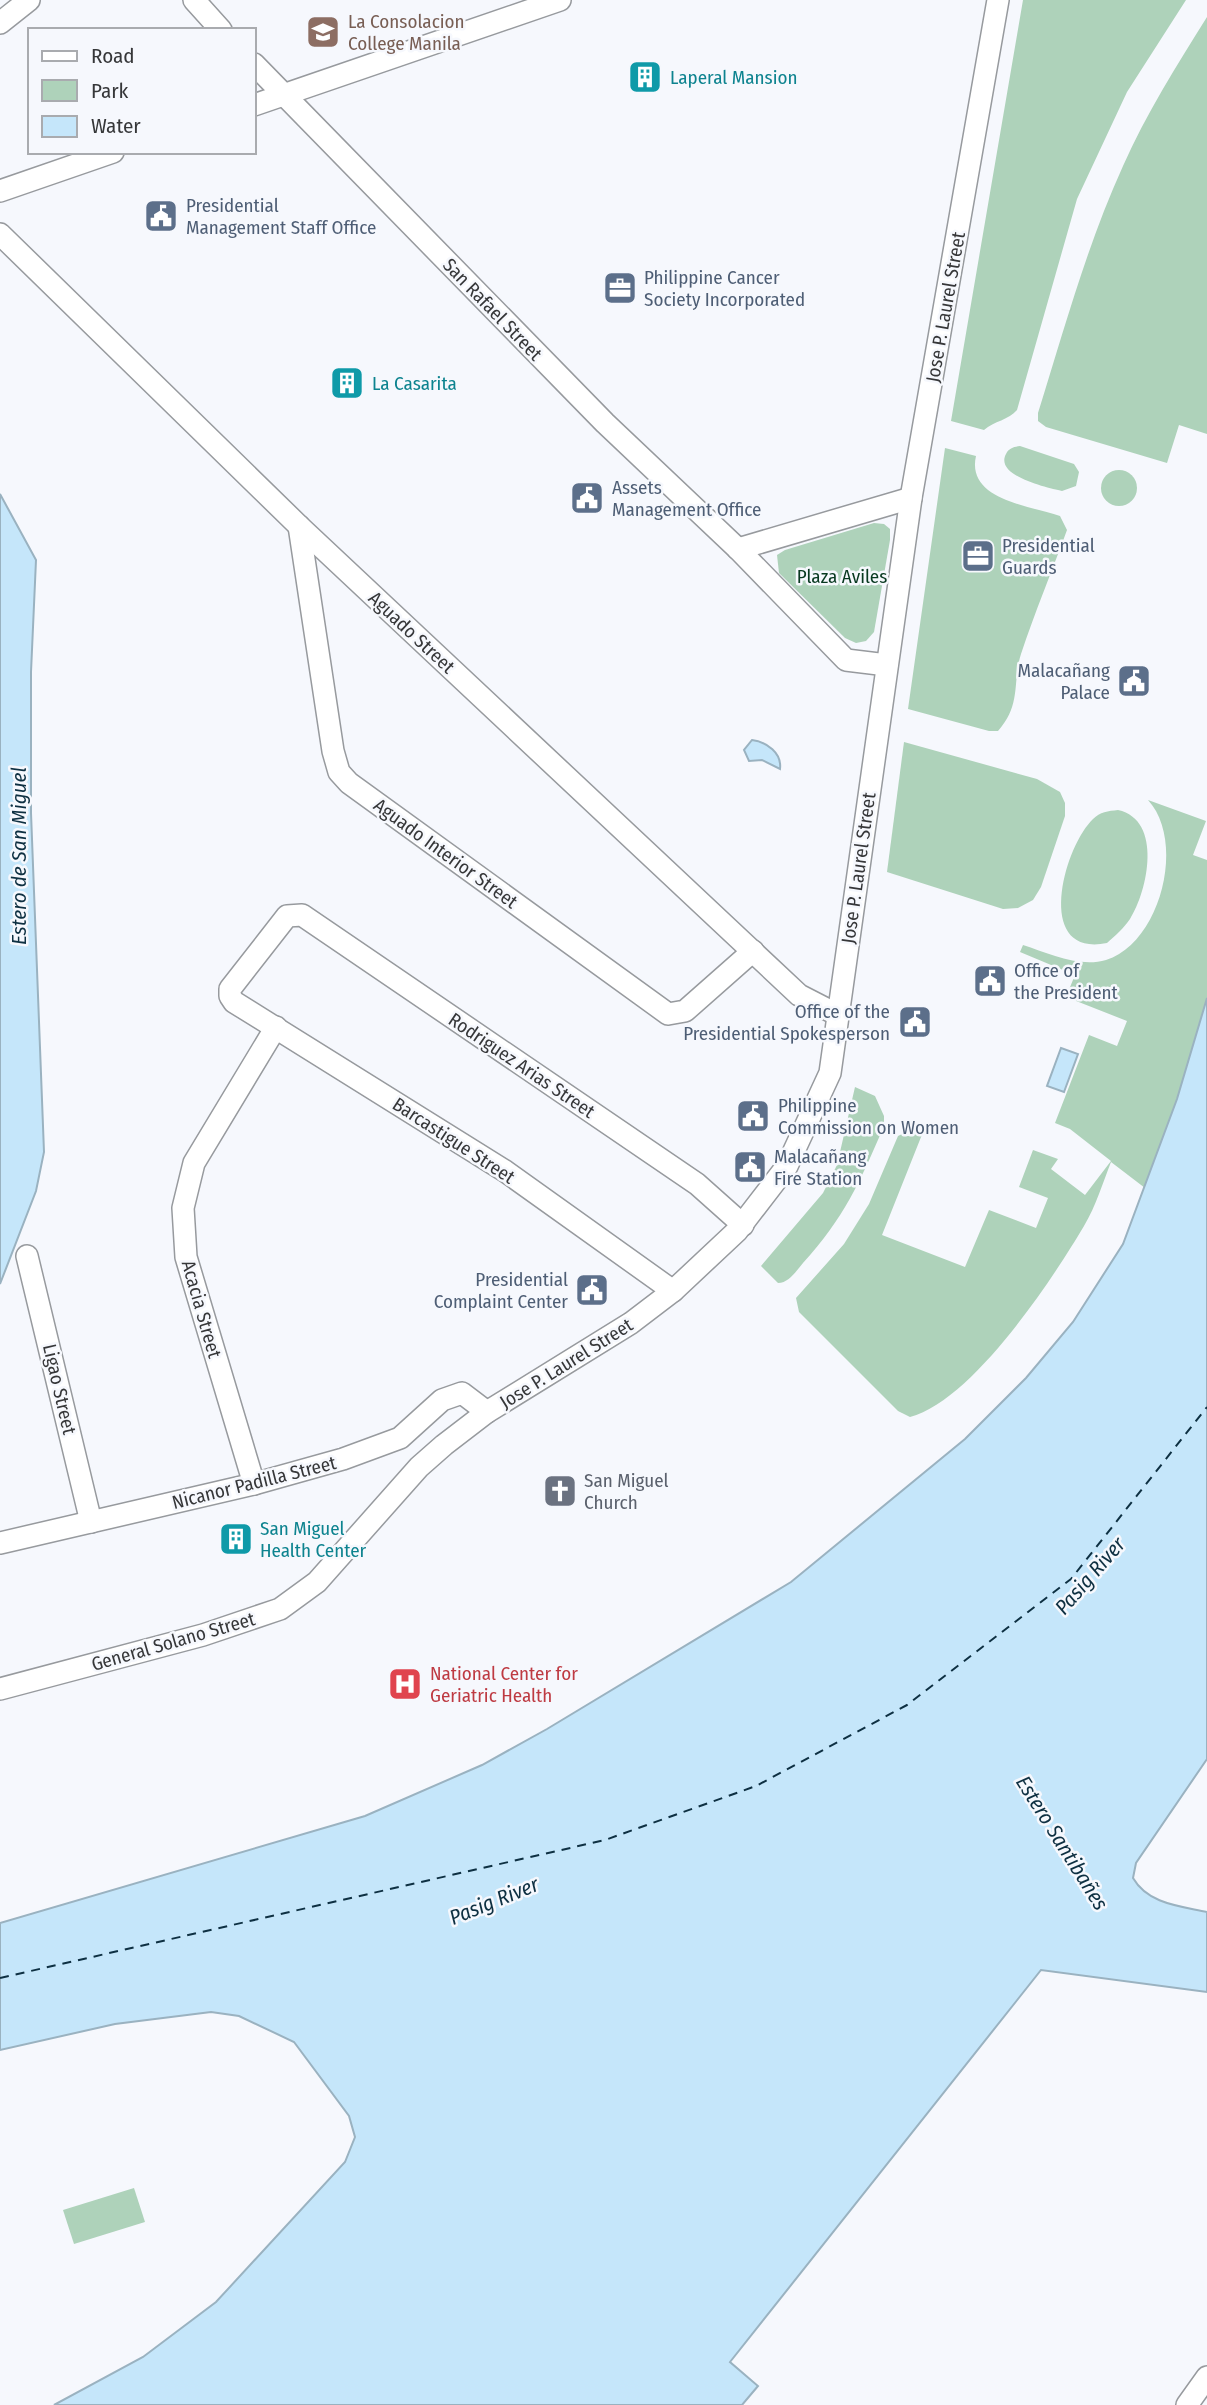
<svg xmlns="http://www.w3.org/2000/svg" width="1207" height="2405" font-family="'Fira Sans Condensed',sans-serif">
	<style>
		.green { fill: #aed2ba }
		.water { fill: #c5e6fa; stroke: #9ab2c0; stroke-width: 2 }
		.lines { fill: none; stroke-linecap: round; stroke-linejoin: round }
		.ferry { stroke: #0e3042; stroke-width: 2; stroke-dasharray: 9 7; stroke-linecap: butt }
		.street-casing { stroke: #979a9e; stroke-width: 24 }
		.street { stroke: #fff; stroke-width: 21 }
		.labels { text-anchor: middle; stroke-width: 5; stroke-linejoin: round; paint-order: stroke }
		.education-label { font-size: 19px; fill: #785e54; stroke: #f6f8fd; text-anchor: start }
		.culture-label { font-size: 19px; fill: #0d838f; stroke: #f6f8fd; text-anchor: start }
		.service-label { font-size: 19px; fill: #4e5e75; stroke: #f6f8fd; text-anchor: start }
		.street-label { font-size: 19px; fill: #363739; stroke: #f6f8fd }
		.park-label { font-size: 19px; fill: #083920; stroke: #f6f8fd }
		.worship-label { font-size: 19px; fill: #5b616d; stroke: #f6f8fd; text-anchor: start }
		.health-label { font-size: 19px; fill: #be3a42; stroke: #f6f8fd; text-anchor: start }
		.water-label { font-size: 21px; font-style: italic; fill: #0e3042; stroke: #f6f8fd }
	</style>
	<rect width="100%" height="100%" fill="#f6f8fd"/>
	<!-- green -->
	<g class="green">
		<path d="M1023 0H1186L1127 92 1077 199 1017 410C1009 420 994 421 984 430L951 421Z"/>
		<path d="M1207 17V434L1179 425 1167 463 1046 427 1038 421V413C1064 330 1087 245 1123 166 1146 114 1177 65 1207 17Z"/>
		<path d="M1020 446 1074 464 1079 472 1076 486 1062 491C1048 488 994 476 1006 454 1009 448 1014 447 1020 446Z"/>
		<path d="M945 448 976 456C966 500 1031 506 1060 516L1067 530C1052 571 1035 612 1021 654 1012 682 1022 704 998 731H989L908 709Z"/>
		<circle cx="1119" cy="488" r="18"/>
		<polygon points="874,523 884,524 890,529 890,540 874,632 866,641 856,643 845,638 779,573 777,555 785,550"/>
		<polygon points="904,742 1037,779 1060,792 1065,803 1065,816 1041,887 1033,900 1018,908 1003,909 887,872"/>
		<path d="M1148 800 1206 821 1193 855 1207 860V998L1177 1099 1145 1188 1111 1162C1103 1182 1096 1206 1084 1226 1052 1280 972 1401 910 1417L898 1411 799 1312 796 1298 844 1244 869 1204 898 1136 927 1122 882 1235 965 1267 989 1210 1036 1228 1048 1198 1019 1187 1033 1150 1058 1159 1051 1169 1085 1195 1111 1161 1070 1129 1055 1123 1089 1035 1117 1046 1127 1021 1066 997 1075 975 1020 952 1023 945C1048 953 1079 968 1106 960 1161 943 1186 841 1148 800Z"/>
		<path d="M1118 810C1163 820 1148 891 1130 919 1124 928 1115 936 1107 943 1034 958 1063 848 1093 819 1100 812 1108 811 1118 810Z"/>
		<path d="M855 1087 875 1096 884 1116V1126C860 1182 844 1218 803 1263 796 1271 789 1283 778 1283L761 1266 823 1193 837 1165Z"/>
		<polygon points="134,2188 145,2222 74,2244 63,2210"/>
	</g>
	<!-- water -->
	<g class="water">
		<polygon points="0,494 36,560 31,672 31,813 44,1152 36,1191 0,1284"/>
		<path d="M752 740C767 742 782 753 780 769L762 760 749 761 744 750Z"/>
		<path d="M1207 998V1759L1136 1863 1133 1878C1148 1904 1180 1906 1207 1912V1992L1041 1970 730 2362 758 2386 742 2405H54L143 2357 216 2302 345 2162 355 2137 349 2116 294 2042 239 2016 211 2012 115 2024 0 2050V1923L365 1816 482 1765 547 1729 791 1582 965 1439 1026 1378 1073 1322 1123 1244 1177 1099Z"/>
		<polygon points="1061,1048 1078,1054 1064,1092 1047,1086"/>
	</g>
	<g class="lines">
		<!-- ferry -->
		<polyline class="ferry" points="0,1978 605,1840 756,1786 907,1705 1071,1579 1207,1407"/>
		<defs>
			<g id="street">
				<polyline points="194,0 221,30"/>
				<polyline points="0,23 29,0"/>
				<polyline points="254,64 605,423 738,549 846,660 887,665"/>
				<polyline points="254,105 560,0"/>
				<polyline points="0,191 113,152"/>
				<polyline points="0,234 299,526 799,995 836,1014"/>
				<polyline points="299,526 333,751 339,772 349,783 668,1014 685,1011 753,951"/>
				<polyline points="738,549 911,498"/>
				<polyline points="27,1256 91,1522"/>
				<polyline points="673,1291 505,1171 234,1002 230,996 230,989 287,916 302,915 697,1184 743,1225"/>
				<polyline points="254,1484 186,1257 183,1208 194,1163 276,1027"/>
				<polyline points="0,1543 254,1484 343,1459 400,1438 442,1400 462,1393 487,1412"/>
				<polyline points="0,1689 203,1635 280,1609 317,1582 419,1467 444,1445 487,1412 631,1323 673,1291 737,1231 787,1166 830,1073 911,498 998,0"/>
				<polyline points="1187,2405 1207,2377"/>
			</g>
		</defs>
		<!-- street casing -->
		<use href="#street" class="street-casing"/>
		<!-- street -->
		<use href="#street" class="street"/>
	</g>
	<!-- icons -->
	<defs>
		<symbol id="university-square" viewBox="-11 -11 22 22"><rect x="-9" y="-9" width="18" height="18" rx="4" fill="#8d6e63" stroke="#f6f8fd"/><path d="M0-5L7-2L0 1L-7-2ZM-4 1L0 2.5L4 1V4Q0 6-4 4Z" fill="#fff"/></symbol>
		<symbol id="building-square" viewBox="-11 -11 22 22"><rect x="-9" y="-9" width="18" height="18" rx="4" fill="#0f9aa8" stroke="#f6f8fd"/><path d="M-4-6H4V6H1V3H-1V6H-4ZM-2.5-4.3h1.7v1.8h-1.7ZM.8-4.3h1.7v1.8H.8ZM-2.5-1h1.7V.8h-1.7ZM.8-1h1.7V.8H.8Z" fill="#fff"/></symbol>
		<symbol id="civic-square" viewBox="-11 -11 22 22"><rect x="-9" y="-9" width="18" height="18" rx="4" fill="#5c6f8a" stroke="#f6f8fd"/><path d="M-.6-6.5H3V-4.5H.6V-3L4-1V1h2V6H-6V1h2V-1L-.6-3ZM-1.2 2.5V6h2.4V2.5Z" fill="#fff"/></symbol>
		<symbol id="office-square" viewBox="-11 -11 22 22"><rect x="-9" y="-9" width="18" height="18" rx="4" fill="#5c6f8a" stroke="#f6f8fd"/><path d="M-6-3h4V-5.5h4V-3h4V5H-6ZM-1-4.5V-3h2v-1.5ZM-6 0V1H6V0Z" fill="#fff"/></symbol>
		<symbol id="church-square" viewBox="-11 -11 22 22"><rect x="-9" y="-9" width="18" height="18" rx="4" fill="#6b7280" stroke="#f6f8fd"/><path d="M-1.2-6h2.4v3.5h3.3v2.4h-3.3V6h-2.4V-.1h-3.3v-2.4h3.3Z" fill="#fff"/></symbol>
		<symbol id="hospital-square" viewBox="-11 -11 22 22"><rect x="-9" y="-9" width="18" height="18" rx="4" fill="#e0444e" stroke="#f6f8fd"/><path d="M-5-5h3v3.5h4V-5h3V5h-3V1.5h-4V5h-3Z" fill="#fff"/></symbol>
	</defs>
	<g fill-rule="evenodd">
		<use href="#university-square" x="304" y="13" width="38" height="38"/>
		<use href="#building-square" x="626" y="58" width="38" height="38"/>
		<use href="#civic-square" x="142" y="197" width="38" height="38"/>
		<use href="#office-square" x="601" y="269" width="38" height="38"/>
		<use href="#building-square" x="328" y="364" width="38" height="38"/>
		<use href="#civic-square" x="568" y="479" width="38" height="38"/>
		<use href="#office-square" x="959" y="537" width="38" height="38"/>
		<use href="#civic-square" x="1115" y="662" width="38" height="38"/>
		<use href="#civic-square" x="971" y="962" width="38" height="38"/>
		<use href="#civic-square" x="896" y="1003" width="38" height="38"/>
		<use href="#civic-square" x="734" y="1097" width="38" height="38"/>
		<use href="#civic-square" x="731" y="1148" width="38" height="38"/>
		<use href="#civic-square" x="573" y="1271" width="38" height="38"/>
		<use href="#church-square" x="541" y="1472" width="38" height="38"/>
		<use href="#building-square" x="217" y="1520" width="38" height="38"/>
		<use href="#hospital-square" x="386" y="1665" width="38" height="38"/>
	</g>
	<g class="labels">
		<!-- education labels -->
		<g class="education-label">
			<text x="348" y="28">La Consolacion<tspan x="348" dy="22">College Manila</tspan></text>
		</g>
		<!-- culture labels -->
		<g class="culture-label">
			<text x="670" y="84">Laperal Mansion</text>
			<text x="372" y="390">La Casarita</text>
			<text x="260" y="1535">San Miguel<tspan x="260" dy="22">Health Center</tspan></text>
		</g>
		<!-- service labels -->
		<g class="service-label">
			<text x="186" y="212">Presidential<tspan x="186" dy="22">Management Staff Office</tspan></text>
			<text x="644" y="284">Philippine Cancer<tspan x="644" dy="22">Society Incorporated</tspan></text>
			<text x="612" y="494">Assets<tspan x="612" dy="22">Management Office</tspan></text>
			<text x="1002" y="552">Presidential<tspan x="1002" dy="22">Guards</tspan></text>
			<text x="1110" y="677" text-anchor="end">Malacañang<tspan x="1110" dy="22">Palace</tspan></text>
			<text x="1014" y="977">Office of<tspan x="1014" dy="22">the President</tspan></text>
			<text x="890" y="1018" text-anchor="end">Office of the<tspan x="890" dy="22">Presidential Spokesperson</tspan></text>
			<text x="778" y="1112">Philippine<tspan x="778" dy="22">Commission on Women</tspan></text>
			<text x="774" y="1163">Malacañang<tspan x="774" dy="22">Fire Station</tspan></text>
			<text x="568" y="1286" text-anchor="end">Presidential<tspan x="568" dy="22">Complaint Center</tspan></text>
		</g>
		<!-- street labels -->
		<g class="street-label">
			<text transform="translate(945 307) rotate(-80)" y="7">Jose P. Laurel Street</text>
			<text transform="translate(493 309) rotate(46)" y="7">San Rafael Street</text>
			<text transform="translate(412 632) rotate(43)" y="7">Aguado Street</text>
			<text transform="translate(446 853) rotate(36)" y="7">Aguado Interior Street</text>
			<text transform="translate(858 868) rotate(-82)" y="7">Jose P. Laurel Street</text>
			<text transform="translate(522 1065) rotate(34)" y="7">Rodriguez Arias Street</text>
			<text transform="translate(454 1140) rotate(33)" y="7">Barcastigue Street</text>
			<text transform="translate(202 1309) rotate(74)" y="7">Acacia Street</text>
			<text transform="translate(566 1363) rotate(-32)" y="7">Jose P. Laurel Street</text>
			<text transform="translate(60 1389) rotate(77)" y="7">Ligao Street</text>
			<text transform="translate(254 1482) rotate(-14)" y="7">Nicanor Padilla Street</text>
			<text transform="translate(173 1641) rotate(-16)" y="7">General Solano Street</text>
		</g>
		<!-- park labels -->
		<g class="park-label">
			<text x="842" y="583">Plaza Aviles</text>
		</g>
		<!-- worship labels -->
		<g class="worship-label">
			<text x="584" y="1487">San Miguel<tspan x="584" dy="22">Church</tspan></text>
		</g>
		<!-- health labels -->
		<g class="health-label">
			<text x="430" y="1680">National Center for<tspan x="430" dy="22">Geriatric Health</tspan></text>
		</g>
		<!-- water labels -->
		<g class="water-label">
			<text transform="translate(19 856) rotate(-90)" y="7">Estero de San Miguel</text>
			<text transform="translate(1090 1576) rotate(-49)" y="7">Pasig River</text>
			<text transform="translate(1062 1843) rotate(58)" y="7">Estero Santibañes</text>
			<text transform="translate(494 1901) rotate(-22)" y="7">Pasig River</text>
		</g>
	</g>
	<!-- legend -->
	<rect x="28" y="28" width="228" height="126" fill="#f6f8fd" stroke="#a9abaf" stroke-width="2"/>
	<rect x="42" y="51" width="35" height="10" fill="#ffffff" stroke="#a9abaf" stroke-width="2"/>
	<text x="91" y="63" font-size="21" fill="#363739">Road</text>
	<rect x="42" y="80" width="35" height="21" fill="#aed2ba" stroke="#a9abaf" stroke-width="2"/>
	<text x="91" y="98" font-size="21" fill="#363739">Park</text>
	<rect x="42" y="116" width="35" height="21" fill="#c5e6fa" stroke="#a9abaf" stroke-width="2"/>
	<text x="91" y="133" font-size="21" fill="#363739">Water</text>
</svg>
